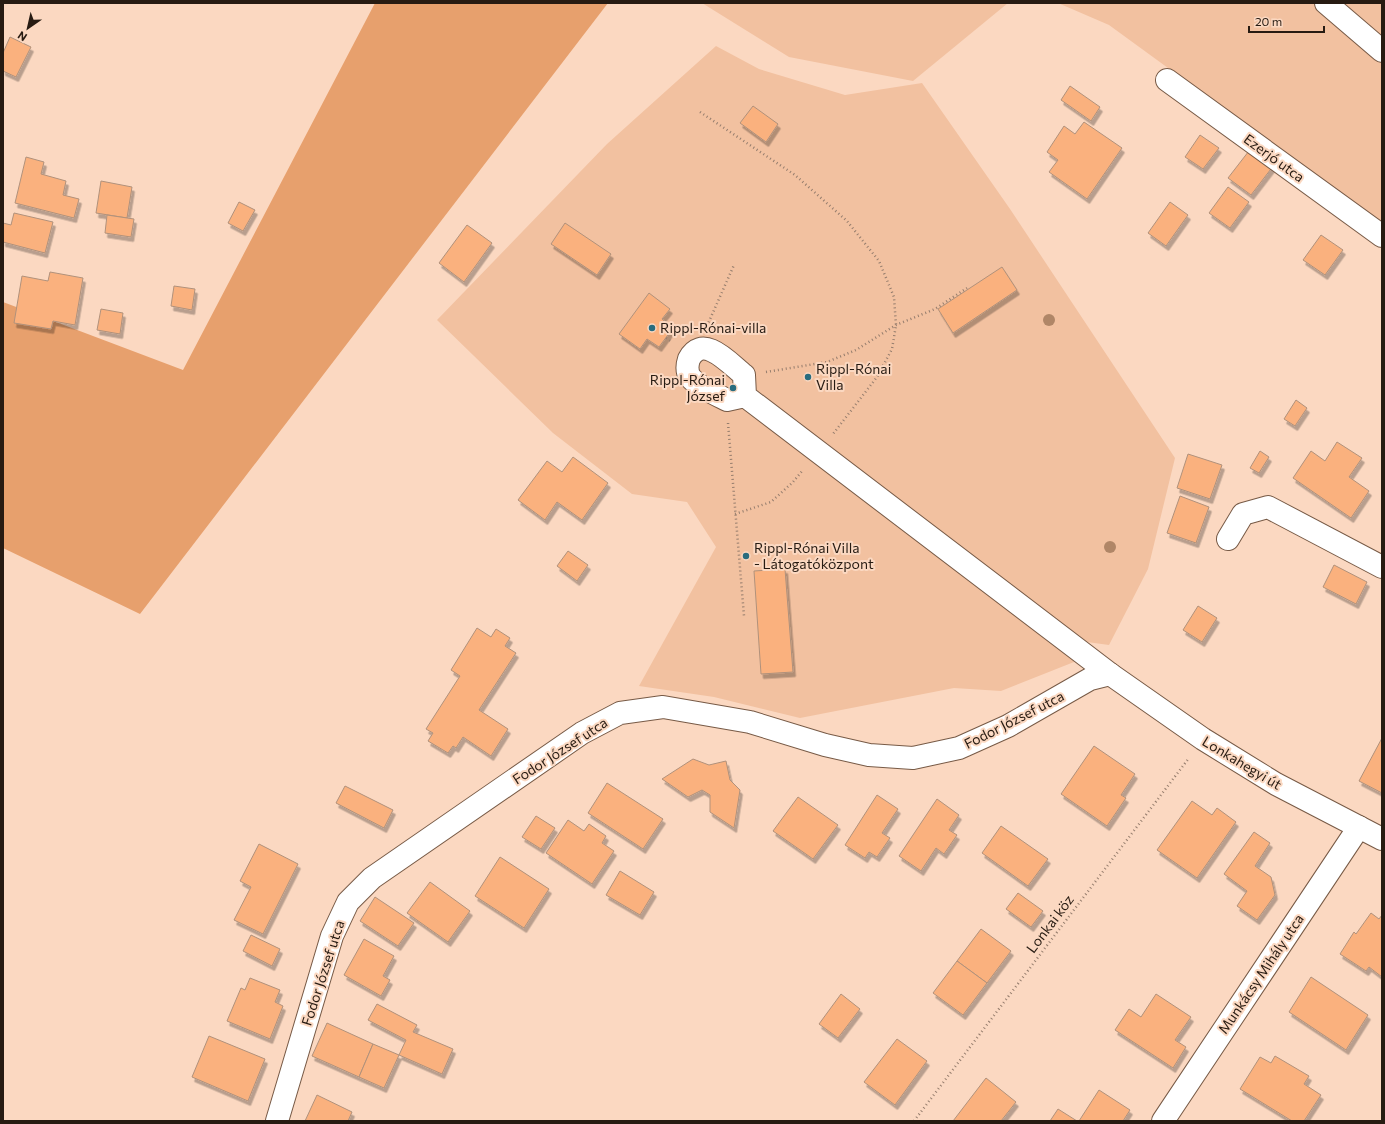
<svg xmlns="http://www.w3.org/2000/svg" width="1385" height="1124" font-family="Commissioner,sans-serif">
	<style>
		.green { fill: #f2c1a0 }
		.forest { fill: #e7a06d }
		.building { fill: #fab17e; stroke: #b0917b; filter: url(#shadow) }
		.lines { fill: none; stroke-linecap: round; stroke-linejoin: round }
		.minor-casing { stroke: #775a46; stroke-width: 24 }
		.path { stroke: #957d6d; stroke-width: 2.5; stroke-dasharray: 1 3; stroke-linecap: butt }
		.minor { stroke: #fff; stroke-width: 22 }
		.tree { fill: #b08667 }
		.poi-dot { fill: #296c7e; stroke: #fbd8c1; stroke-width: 1.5 }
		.labels { text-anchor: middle; stroke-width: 4; stroke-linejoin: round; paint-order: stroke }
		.street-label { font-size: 14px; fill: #271b12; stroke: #fbd8c1 }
		.poi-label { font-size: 14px; fill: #271b12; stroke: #fbd8c1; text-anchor: start }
	</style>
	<defs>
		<filter id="shadow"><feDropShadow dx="2.5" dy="4.5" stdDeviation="0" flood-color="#0004"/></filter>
	</defs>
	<rect width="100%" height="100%" fill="#fbd8c1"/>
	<!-- green -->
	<g class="green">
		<polygon points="702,3 1008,3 913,81 789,57"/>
		<polygon points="1058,3 1382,3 1382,224 1109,25"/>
		<polygon points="716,46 759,69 845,95 922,83 1010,209 1175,458 1148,569 1109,645 1087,642 1074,662 1001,691 954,688 800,718 714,697 639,686 716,547 687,502 632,494 553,433 437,320 607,144"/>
	</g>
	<!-- forest -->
	<polygon class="forest" points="375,3 608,3 140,614 3,548 3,302 183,370"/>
	<!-- building -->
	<g class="building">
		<polygon points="10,37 31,47 16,77 3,71 3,53"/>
		<polygon points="1070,86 1100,107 1091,121 1061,100"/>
		<polygon points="753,106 778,124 766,142 740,123"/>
		<polygon points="1084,122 1122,148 1087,199 1049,172 1058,160 1047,152 1064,126 1075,134"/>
		<polygon points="1200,135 1219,148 1203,169 1185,157"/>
		<polygon points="1252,147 1274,165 1251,195 1228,178"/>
		<polygon points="26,157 44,162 41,174 66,181 63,195 79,199 74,218 15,203"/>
		<polygon points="101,181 132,187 127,218 96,213"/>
		<polygon points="1228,187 1249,202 1230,228 1209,213"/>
		<polygon points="239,202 255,210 243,231 228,223"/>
		<polygon points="1170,202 1188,215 1166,246 1148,233"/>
		<polygon points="14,213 53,222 45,253 3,242 3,223 11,225"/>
		<polygon points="107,215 134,219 131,237 105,233"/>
		<polygon points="565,223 611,254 597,275 551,244"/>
		<polygon points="467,225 492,243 464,282 439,263"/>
		<polygon points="1321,235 1343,250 1325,275 1303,260"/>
		<polygon points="1002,267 1017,290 953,333 938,309"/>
		<polygon points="50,272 83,278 75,325 53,321 51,329 14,323 22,276 48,281"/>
		<polygon points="174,286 195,289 192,310 171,306"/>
		<polygon points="649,293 670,309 662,319 673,328 659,347 647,339 640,349 619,334"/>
		<polygon points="101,309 123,313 120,334 97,330"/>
		<polygon points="1296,400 1307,408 1295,426 1284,419"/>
		<polygon points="1337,442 1362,458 1349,477 1369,491 1351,518 1293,478 1311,451 1325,461"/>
		<polygon points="1260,451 1269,457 1259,473 1250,468"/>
		<polygon points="1188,454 1222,465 1210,499 1177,488"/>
		<polygon points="573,457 608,483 582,520 557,502 545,520 518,500 547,461 562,472"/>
		<polygon points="1180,496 1209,507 1196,543 1167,533"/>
		<polygon points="568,551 588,565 577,581 557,566"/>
		<polygon points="1334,565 1367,582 1356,604 1323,587"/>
		<polygon points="785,569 793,672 761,674 754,571"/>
		<polygon points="1198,606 1217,618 1202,642 1183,630"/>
		<polygon points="477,628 491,637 496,629 510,638 505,646 516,653 479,710 508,729 491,756 463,737 456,748 453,746 448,753 428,741 433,733 426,729 460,676 451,670"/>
		<polygon points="1382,738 1382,793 1359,781"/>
		<polygon points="1094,746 1135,774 1121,795 1126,798 1107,826 1061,794"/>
		<polygon points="693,759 709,765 726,761 730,780 740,790 734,828 710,812 710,795 702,790 688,797 662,779"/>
		<polygon points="607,783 663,819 643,849 588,813"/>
		<polygon points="345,786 393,810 384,828 336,803"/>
		<polygon points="877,795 898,809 882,833 890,838 877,857 869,852 865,858 845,845"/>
		<polygon points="798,797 838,825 813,859 773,831"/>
		<polygon points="937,799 959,815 949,830 957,835 944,854 936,848 921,871 899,856"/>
		<polygon points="1192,801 1212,815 1217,808 1236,822 1197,878 1157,850"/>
		<polygon points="536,816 555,828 541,849 522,837"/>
		<polygon points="568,820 584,831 589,824 606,836 602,843 614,851 592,884 546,853"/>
		<polygon points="1001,826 1048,859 1028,886 982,853"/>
		<polygon points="1254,832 1270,843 1255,866 1271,877 1275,895 1257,920 1237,906 1247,891 1224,874"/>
		<polygon points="259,844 298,864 263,934 234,920 251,887 240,881"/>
		<polygon points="500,857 549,889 524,928 475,896"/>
		<polygon points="620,871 654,892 640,915 606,895"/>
		<polygon points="430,882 470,911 448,942 407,913"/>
		<polygon points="1018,893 1043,911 1031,927 1006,909"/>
		<polygon points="375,897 414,923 398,946 360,921"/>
		<polygon points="1371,913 1379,919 1382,915 1382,977 1369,967 1366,971 1340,954 1354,932 1356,934"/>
		<polygon points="981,929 1011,951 987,983 957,961"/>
		<polygon points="251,935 280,949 272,966 243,951"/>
		<polygon points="364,939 394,956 383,976 390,980 381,996 344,975"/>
		<polygon points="957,961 987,983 963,1015 933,993"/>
		<polygon points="1311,977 1368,1015 1346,1050 1289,1012"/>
		<polygon points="250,978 280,990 275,1002 283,1006 270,1039 227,1021 241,988 245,990"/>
		<polygon points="841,994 860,1009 838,1038 819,1024"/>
		<polygon points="1156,994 1191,1017 1175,1040 1186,1047 1173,1068 1115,1030 1129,1009 1141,1017"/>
		<polygon points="377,1004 417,1025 413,1032 453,1049 442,1074 399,1055 406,1040 368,1020"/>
		<polygon points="327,1023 373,1044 359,1077 312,1056"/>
		<polygon points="209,1036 265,1059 248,1101 192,1077"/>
		<polygon points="897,1039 927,1061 895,1105 864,1082"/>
		<polygon points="373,1044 399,1055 384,1088 359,1077"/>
		<polygon points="1275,1056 1309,1076 1304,1084 1321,1095 1304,1121 1292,1121 1240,1089 1260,1057 1271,1063"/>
		<polygon points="986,1078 1016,1102 1001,1121 953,1121"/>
		<polygon points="1099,1090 1130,1110 1123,1121 1079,1121"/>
		<polygon points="317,1095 352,1112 348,1121 305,1121"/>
		<polygon points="1058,1109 1077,1121 1050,1121"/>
	</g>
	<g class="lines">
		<defs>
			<g id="minor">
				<polyline points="1326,3 1382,51"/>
				<polyline points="1167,80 1382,236"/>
				<path d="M745 396 727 400C717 395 697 386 690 377 687 372 687 365 689 359 703 332 731 365 744 375L745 396 1110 674 1203 739 1276 784 1382 839"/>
				<polyline points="1228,539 1243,514 1268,507 1382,567"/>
				<polyline points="277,1121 332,936 348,902 372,878 582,733 620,713 663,707 750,722 825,745 869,755 913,758 959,748 1008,726 1090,679 1110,674"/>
				<polyline points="1163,1121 1359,827"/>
			</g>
		</defs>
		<!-- minor casing -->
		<use href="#minor" class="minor-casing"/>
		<!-- path -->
		<g class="path">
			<polyline points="700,112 795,175 847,221 879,261 894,297 896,325 892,349 877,377 833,434"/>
			<polyline points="707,326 734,265"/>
			<polyline points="666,338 672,342"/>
			<polyline points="766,372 827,362 856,350 896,325 935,309 967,288"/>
			<polyline points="728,423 744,616"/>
			<polyline points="735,514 771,502 793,482 803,470"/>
			<polyline points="914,1121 1189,758"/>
		</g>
		<!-- minor -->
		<use href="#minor" class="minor"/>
	</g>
	<!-- trees -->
	<g class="tree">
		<circle cx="1049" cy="320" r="6"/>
		<circle cx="1110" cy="547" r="6"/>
	</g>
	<!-- markers -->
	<g class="poi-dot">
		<circle cx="652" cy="328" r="4"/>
		<circle cx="808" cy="377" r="4"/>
		<circle cx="733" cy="388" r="4"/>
		<circle cx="746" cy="556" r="4"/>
	</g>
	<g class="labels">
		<!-- street labels -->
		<g class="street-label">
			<text transform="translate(1274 158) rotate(36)" y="5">Ezerjó utca</text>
			<text transform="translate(1014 720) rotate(-27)" y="5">Fodor József utca</text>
			<text transform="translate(560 751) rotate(-33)" y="5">Fodor József utca</text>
			<text transform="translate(1242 763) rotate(31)" y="5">Lonkahegyi út</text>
			<text transform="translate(1050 924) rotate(-53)" y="5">Lonkai köz</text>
			<text transform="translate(323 973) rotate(-72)" y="5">Fodor József utca</text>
			<text transform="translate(1261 974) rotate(-56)" y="5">Munkácsy Mihály utca</text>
		</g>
		<!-- poi labels -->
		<g class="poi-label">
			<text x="660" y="333">Rippl-Rónai-villa</text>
			<text x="816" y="374">Rippl-Rónai<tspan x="816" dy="16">Villa</tspan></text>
			<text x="725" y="385" text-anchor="end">Rippl-Rónai<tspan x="725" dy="16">József</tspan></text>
			<text x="754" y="553">Rippl-Rónai Villa<tspan x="754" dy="16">- Látogatóközpont</tspan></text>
		</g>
	</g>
	<!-- border -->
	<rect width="1385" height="1124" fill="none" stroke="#271b12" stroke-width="8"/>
	<!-- north arrow -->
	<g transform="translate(28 28) rotate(214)" stroke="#fbd8c1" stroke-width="3" paint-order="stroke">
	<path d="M0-3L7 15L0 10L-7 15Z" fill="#271b12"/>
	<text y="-6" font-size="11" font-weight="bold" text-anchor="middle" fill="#271b12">N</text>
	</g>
	<!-- scale -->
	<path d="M1249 26v6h75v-6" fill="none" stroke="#271b12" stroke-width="2"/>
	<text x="1255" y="26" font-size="12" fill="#271b12" stroke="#fbd8c1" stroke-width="3" paint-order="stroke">20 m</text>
</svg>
